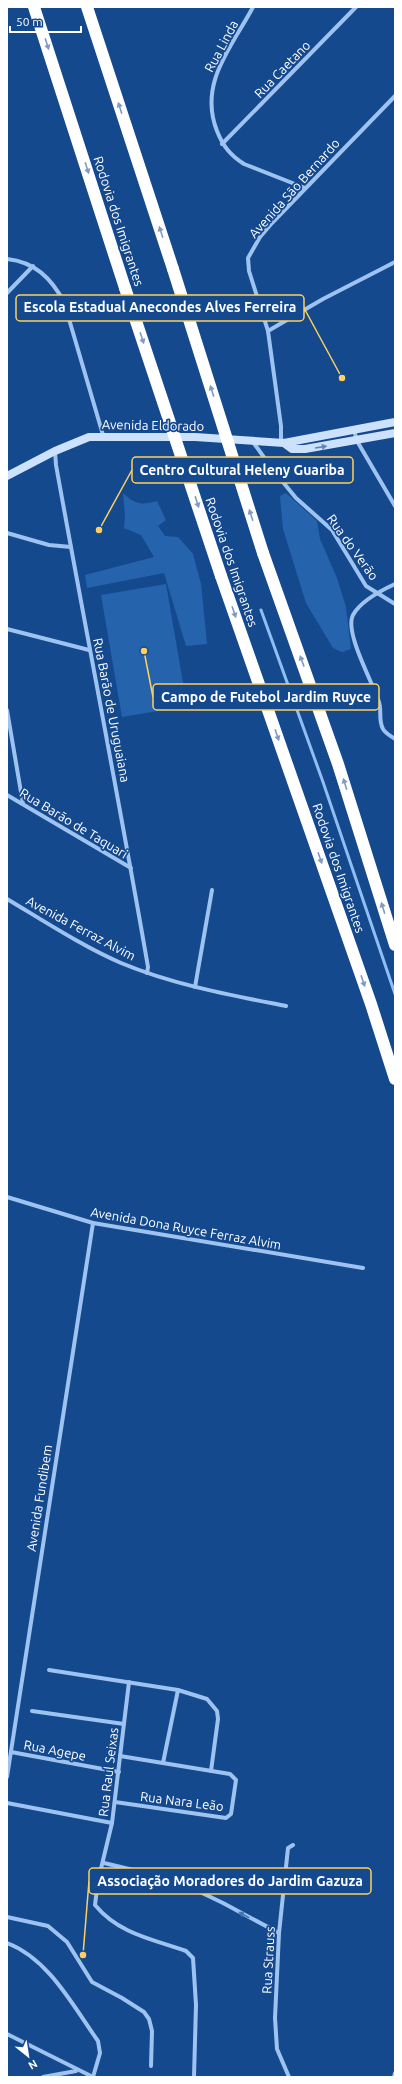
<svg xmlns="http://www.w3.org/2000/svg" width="402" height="2084" font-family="Ubuntu,sans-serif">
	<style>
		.green { fill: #2663ad }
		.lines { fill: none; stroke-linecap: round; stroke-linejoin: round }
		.stream { stroke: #90bef4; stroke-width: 3 }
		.minor { stroke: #9ec3f1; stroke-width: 4 }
		.secondary { stroke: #cce1fb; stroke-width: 8 }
		.motorway { stroke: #fff; stroke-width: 12 }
		.motorway-bridge { stroke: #fff; stroke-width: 12 }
		.oneway { fill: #7e9bc1 }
		.oneway2 { fill: #5e86ba }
		.oneway3 { fill: #4474b1 }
		.labels { text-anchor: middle; stroke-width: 3.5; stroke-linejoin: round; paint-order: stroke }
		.street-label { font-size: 13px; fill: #fff; stroke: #14498e }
		.leader { fill: none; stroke: #ffd05d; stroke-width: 1.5 }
		.callout-dot { fill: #ffd05d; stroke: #14498e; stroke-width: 1.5 }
		.callout { fill: #14498e; stroke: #ffd05d; stroke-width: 1.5 }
		.callout-label { font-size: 14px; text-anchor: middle; font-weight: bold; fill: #fff }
	</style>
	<rect width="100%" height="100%" fill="#14498e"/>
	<!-- green -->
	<g class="green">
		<path d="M123 493C136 505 141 505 157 501L166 520 158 526 165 536 178 537 193 554 201 584 207 644 186 646 164 573 87 588 85 575 154 557 141 535 124 528 125 516Z"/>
		<polygon points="286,493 317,521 320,539 337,578 346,607 351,649 342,652 333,648 306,603 283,529 280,496"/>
		<polygon points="166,584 187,706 122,717 101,595"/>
	</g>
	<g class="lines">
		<!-- stream -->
		<polyline class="stream" points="261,610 323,782 395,994"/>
		<!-- minor -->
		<g class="minor">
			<path d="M253 7C232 47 198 83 217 131 223 146 230 155 244 164L305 188"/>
			<polyline points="222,144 356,7"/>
			<path d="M7 259C35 262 51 278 64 302L103 435"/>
			<polyline points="7,293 33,266"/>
			<polyline points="268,331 323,299 395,262"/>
			<polyline points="354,430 357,441 395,506"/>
			<polyline points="253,442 273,470 296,498 332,530 366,586 395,604"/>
			<polyline points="281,443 281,426 268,331 249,271 248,258 260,237 272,223 395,96"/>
			<path d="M55 451 56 465C86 632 119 799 148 967L147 973"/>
			<polyline points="7,533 49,545 71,547"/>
			<path d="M395 584C382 590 360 602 353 615 344 632 373 683 379 702 382 711 378 720 383 729 386 734 391 736 395 739"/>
			<polyline points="7,629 89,650"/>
			<polyline points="7,710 23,804"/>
			<polyline points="7,795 131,868"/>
			<path d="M7 899C44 921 82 946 121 963 174 985 230 995 286 1006"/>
			<polyline points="195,987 212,890"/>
			<polyline points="7,1197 93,1223 363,1268"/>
			<polyline points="49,1670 178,1690 207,1699 217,1711 218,1719 211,1771"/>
			<path d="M129 1682 112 1823 98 1881 95 1905C119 1934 152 1939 186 1951L193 1958 196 2005 194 2077"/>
			<polyline points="32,1711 124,1724"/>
			<polyline points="11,1752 119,1772"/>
			<polyline points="163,1763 178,1690"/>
			<polyline points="7,1777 93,1223"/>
			<polyline points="115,1802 226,1818 231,1814 236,1780 230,1774 120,1756"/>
			<polyline points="7,1803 112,1823"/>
			<polyline points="104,1863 175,1880 223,1903 279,1933"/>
			<polyline points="7,1917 48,1926 67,1942 92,1982 122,1998 144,2012 149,2019 152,2031 151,2066"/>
			<path d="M7 1943C49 1959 73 2006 98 2041L100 2053 93 2077"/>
			<polyline points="7,2034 93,2077"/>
			<polyline points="43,2077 76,2071"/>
			<polyline points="289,2077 277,2049 275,2018 279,1933 288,1848 293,1845"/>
			<polyline points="394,2077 395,2073"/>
		</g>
		<!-- secondary -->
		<g class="secondary">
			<polyline points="284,443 292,449 305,449 395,433"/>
			<polyline points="7,476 55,451 89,437 195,437 284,443 395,422"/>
		</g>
		<!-- motorway -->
		<g class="motorway">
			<polyline points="34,7 125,288"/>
			<polyline points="87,7 173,269"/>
			<polyline points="263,553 338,764 395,945"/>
			<polyline points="221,576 371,1004 395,1079"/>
		</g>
		<!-- motorway-bridge -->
		<g class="motorway-bridge">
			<polyline points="173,269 263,553"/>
			<polyline points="125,288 221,576"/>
		</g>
	</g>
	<!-- one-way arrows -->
	<defs><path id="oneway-solid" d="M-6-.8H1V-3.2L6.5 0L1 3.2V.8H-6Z"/></defs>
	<g class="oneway">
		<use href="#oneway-solid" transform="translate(47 44) rotate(72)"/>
		<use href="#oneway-solid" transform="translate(120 108) rotate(-108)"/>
		<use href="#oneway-solid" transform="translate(87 168) rotate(72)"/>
		<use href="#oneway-solid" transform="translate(161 232) rotate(-108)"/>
		<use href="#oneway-solid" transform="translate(142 338) rotate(72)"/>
		<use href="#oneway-solid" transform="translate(212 391) rotate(-108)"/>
		<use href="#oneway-solid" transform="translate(197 502) rotate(72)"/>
		<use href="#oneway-solid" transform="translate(251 515) rotate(-108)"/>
		<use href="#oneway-solid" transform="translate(234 612) rotate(71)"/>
		<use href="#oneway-solid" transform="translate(302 661) rotate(-110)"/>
		<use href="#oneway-solid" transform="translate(277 735) rotate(71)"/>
		<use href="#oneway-solid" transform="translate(345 784) rotate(-107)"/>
		<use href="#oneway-solid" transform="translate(320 858) rotate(71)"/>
		<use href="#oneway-solid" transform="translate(383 908) rotate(-107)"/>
		<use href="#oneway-solid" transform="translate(363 981) rotate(71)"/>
	</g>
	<use class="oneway2" href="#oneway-solid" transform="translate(321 447) rotate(-9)"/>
	<use class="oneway3" href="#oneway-solid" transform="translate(244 1915) rotate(-151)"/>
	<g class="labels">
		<!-- street labels -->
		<g class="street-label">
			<text transform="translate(221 46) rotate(-62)" y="5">Rua Linda</text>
			<text transform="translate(282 69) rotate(-46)" y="5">Rua Caetano</text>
			<text transform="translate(294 188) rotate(-48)" y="5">Avenida São Bernardo</text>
			<text transform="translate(119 221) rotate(72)" y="5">Rodovia dos Imigrantes</text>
			<text transform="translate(153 425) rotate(1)" y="5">Avenida Eldorado</text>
			<text transform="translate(353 547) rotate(54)" y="5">Rua do Verão</text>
			<text transform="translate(232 562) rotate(71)" y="5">Rodovia dos Imigrantes</text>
			<text transform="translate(112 710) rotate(79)" y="5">Rua Barão de Uruguaiana</text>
			<text transform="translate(74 823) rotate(31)" y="5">Rua Barão de Taquari</text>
			<text transform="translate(339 868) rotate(71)" y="5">Rodovia dos Imigrantes</text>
			<text transform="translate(81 928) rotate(28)" y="5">Avenida Ferraz Alvim</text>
			<text transform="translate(186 1228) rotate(10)" y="5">Avenida Dona Ruyce Ferraz Alvim</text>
			<text transform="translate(39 1498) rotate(-81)" y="5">Avenida Fundibem</text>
			<text transform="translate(55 1750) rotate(11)" y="5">Rua Agepe</text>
			<text transform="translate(108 1772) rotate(-83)" y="5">Rua Raul Seixas</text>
			<text transform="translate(182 1801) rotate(7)" y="5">Rua Nara Leão</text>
			<text transform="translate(268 1960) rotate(-87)" y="5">Rua Strauss</text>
		</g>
	</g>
	<!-- callouts -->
	<path class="leader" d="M342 378L304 308M99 530L132 470M144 651L153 697M83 1955L89 1881"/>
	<g class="callout-dot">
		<circle cx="342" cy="378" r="4"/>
		<circle cx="99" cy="530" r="4"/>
		<circle cx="144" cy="651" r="4"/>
		<circle cx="83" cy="1955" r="4"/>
	</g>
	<g class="callout">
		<rect x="16" y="295" width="288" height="26" rx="4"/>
		<rect x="132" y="457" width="221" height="26" rx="4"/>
		<rect x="153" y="684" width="226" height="26" rx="4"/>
		<rect x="89" y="1868" width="282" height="26" rx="4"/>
	</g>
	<g class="callout-label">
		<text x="160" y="312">Escola Estadual Anecondes Alves Ferreira</text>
		<text x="242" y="475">Centro Cultural Heleny Guariba</text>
		<text x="266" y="702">Campo de Futebol Jardim Ruyce</text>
		<text x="230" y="1886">Associação Moradores do Jardim Gazuza</text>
	</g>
	<!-- border -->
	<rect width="402" height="2084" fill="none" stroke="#ffffff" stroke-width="16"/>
	<!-- north arrow -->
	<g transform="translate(28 2056) rotate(150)" stroke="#14498e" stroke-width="3" paint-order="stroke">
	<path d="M0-3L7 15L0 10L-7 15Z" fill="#ffffff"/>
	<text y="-6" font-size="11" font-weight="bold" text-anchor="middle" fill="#ffffff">N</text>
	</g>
	<!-- scale -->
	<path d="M10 26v6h71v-6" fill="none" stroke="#ffffff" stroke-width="2"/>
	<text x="16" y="26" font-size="12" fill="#ffffff" stroke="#14498e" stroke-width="3" paint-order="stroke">50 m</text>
</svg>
